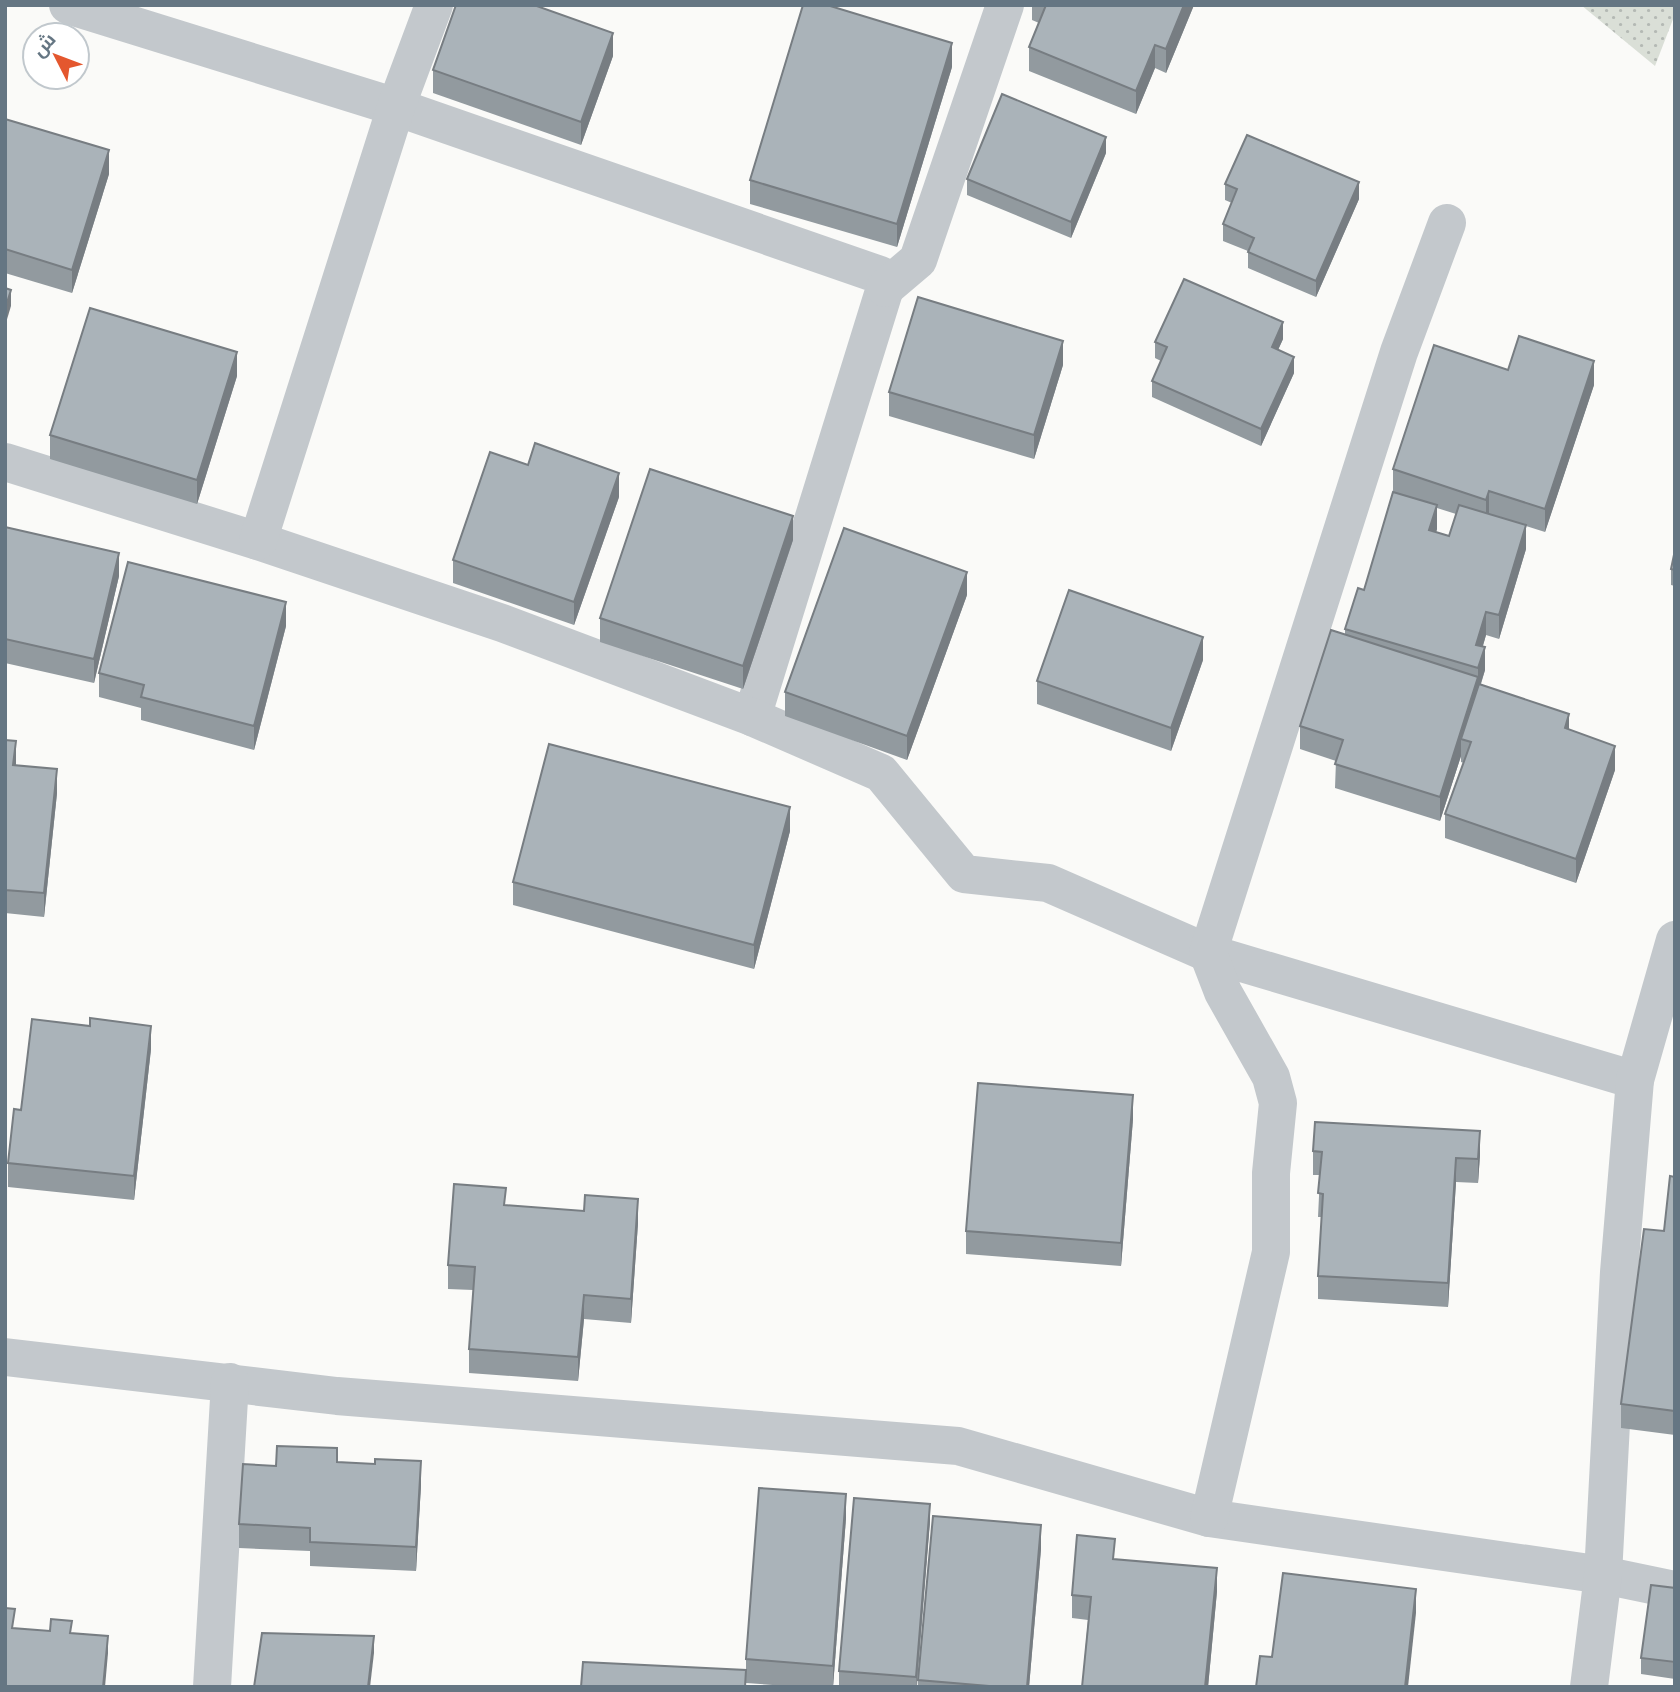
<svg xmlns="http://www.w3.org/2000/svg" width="1680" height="1692" font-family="Mulish,Cairo,sans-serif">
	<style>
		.green { fill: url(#green-dots) }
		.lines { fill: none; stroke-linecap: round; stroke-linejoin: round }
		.minor { stroke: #c3c8cc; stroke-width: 38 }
		.wall { fill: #929a9f; fill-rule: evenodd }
		.shaded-wall { fill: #777d82 }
		.building { fill: #aab3b9; stroke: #777d82; stroke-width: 2 }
	</style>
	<defs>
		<pattern id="green-dots" width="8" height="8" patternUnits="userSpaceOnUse" patternTransform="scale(1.75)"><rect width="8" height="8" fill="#dadfd7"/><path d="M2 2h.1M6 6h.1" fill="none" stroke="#b4b9b4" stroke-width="1.8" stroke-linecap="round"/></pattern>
	</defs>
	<rect width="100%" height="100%" fill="#fafaf8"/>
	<!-- green -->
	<polygon class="green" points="1581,5 1675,5 1675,14 1655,66"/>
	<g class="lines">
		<!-- minor -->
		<g class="minor">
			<polyline points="68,5 396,107 880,275 885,288 752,717"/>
			<polyline points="885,288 918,260 1005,5"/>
			<polyline points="5,462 258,541 502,623 752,717 881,773 964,874 1048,883 1208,953 1635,1080"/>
			<polyline points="258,541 396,107 434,5"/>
			<polyline points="5,1357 337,1396 958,1446 1209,1518 1603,1575 1675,1590"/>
			<polyline points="1209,1518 1271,1252 1271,1173 1278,1103 1271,1077 1223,992 1208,953 1399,352 1447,223"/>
			<polyline points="212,1687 230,1382"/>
			<polyline points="1589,1687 1603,1575 1619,1272 1635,1080 1675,940"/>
		</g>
	</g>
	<!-- wall -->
	<g class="wall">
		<polygon points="1032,5 1194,5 1166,73 1155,68 1136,114 1029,71 1029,47 1039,23 1032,20"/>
		<polygon points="613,56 581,145 433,93 433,70"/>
		<polygon points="952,67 897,247 750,204 750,180"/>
		<polygon points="5,119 109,174 72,293 5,273"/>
		<polygon points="1106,153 1071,238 967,195 967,179"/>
		<polygon points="1225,184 1359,199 1316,297 1248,268 1248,251 1223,241 1223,224 1232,203 1225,200"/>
		<polygon points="1283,339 1278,350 1294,373 1261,446 1152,397 1152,381 1161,361 1155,358 1155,342"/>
		<polygon points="1063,365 1034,459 889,416 889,392"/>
		<path d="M1508 370 1594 385 1545 532 1526 526V549L1499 639 1486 635 1483 646 1485 670 1481 684 1569 730 1615 770 1576 883 1445 838V814L1464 763 1461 762V756L1440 821 1335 788 1336 761 1300 749V726L1345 635V629L1364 590 1393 493V469ZM1437 508 1456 514 1449 536 1436 532 1437 529Z"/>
		<polygon points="237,376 197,504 50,459 50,435"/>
		<polygon points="619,497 574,625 453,583 453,560"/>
		<polygon points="5,527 119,576 94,683 5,663"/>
		<polygon points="793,540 743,689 600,642 600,618"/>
		<polygon points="1675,550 1675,586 1671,585 1671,569"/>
		<polygon points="967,595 907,760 785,716 785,692"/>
		<polygon points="286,626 254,750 141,720 141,708 99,697 99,673"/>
		<polygon points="1203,660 1171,751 1037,704 1037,681"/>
		<polygon points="5,740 16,765 57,793 44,917 5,913"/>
		<polygon points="790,831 754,969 513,905 513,882"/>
		<polygon points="90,1026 151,1049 134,1200 8,1187 8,1163 21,1110"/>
		<polygon points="1133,1119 1121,1266 966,1254 966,1231"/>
		<polygon points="1313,1151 1480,1155 1478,1183 1456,1182 1448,1307 1318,1299 1318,1276 1322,1217 1318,1217 1320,1175 1313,1175"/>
		<polygon points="1675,1177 1675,1435 1621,1428 1621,1404 1664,1231"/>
		<polygon points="506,1206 638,1223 631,1323 584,1319 578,1381 469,1373 469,1349 473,1290 448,1289 448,1265"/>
		<polygon points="337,1462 421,1485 416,1571 310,1566 310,1551 239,1548 239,1524 276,1466"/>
		<polygon points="846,1518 833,1687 800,1687 746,1683 746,1659"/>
		<polygon points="930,1521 917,1687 839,1687 839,1671"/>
		<polygon points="1041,1549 1029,1687 918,1687 918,1680"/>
		<polygon points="1115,1559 1217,1591 1208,1687 1082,1687 1088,1620 1072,1618 1072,1595"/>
		<polygon points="1675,1588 1675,1679 1641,1674 1641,1658"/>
	</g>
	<!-- shaded-wall -->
	<g class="shaded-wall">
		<polygon points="1184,5 1194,5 1166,73 1166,49"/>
		<polygon points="613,33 613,56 581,145 581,122"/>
		<polygon points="952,43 952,67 897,247 897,224"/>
		<polygon points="1155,45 1155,68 1136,114 1136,91"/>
		<polygon points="1106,137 1106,153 1071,238 1071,222"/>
		<polygon points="109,150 109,174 72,293 72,270"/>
		<polygon points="1359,182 1359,199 1316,297 1316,281"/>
		<polygon points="11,290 11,306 5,326 5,309"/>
		<polygon points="1283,322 1283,339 1272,363 1272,347"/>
		<polygon points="1063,341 1063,365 1034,459 1034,435"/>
		<polygon points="237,352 237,376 197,504 197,480"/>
		<polygon points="1294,357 1294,373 1261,446 1261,429"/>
		<polygon points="1594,361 1594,385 1545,532 1545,509"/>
		<polygon points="619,473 619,497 574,625 574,602"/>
		<polygon points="1489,491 1489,514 1486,524 1486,500"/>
		<polygon points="1437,505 1437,529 1429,554 1429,530"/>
		<polygon points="793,516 793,540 743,689 743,666"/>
		<polygon points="1526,525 1526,549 1499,639 1499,615"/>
		<polygon points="119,553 119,576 94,683 94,659"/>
		<polygon points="967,572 967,595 907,760 907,736"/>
		<polygon points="286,602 286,626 254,750 254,726"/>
		<polygon points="1486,612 1486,635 1476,668 1476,645"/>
		<polygon points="1203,637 1203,660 1171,751 1171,728"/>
		<polygon points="1485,647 1485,670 1478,692 1478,668"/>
		<polygon points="1478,677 1478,700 1461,739 1461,756 1440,821 1440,797"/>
		<polygon points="1569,714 1569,738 1565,728"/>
		<polygon points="16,741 16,764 13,788 13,765"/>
		<polygon points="1615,746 1615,770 1576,883 1576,859"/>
		<polygon points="57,769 57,793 44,917 44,893"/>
		<polygon points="790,807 790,831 754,969 754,945"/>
		<polygon points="151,1026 151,1049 134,1200 134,1176"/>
		<polygon points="1133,1095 1133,1119 1121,1266 1121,1243"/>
		<polygon points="1480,1131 1480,1155 1478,1183 1478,1159"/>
		<polygon points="1456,1158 1456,1182 1448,1307 1448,1283"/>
		<polygon points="638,1199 638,1223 631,1323 631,1299"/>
		<polygon points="584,1295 584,1319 578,1381 578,1357"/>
		<polygon points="421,1461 421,1485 416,1571 416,1547"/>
		<polygon points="846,1494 846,1518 833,1687 833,1666"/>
		<polygon points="930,1504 930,1521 916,1687 916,1677"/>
		<polygon points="1041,1525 1041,1549 1029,1687 1027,1687"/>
		<polygon points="1217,1568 1217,1591 1208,1687 1205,1687"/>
		<polygon points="1416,1589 1416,1613 1408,1687 1405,1687"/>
		<polygon points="108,1636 108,1653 105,1687 103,1687"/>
		<polygon points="374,1636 374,1653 370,1687 368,1687"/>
	</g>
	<!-- building -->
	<g class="building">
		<polygon points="456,5 534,5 613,33 581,122 433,70"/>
		<polygon points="803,5 827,5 952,43 897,224 750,180"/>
		<polygon points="1046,5 1184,5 1166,49 1155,45 1136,91 1029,47"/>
		<polygon points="1002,94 1106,137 1071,222 967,179"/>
		<polygon points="5,119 109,150 72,270 5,249"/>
		<polygon points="1247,135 1359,182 1316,281 1248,252 1254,238 1223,224 1237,189 1225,184"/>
		<polygon points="1184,279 1283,322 1272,347 1294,357 1261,429 1152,381 1167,347 1155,342"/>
		<polygon points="5,288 11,290 5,309"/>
		<polygon points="918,297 1063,341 1034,435 889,392"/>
		<polygon points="90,308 237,352 197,480 50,435"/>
		<polygon points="1519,336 1594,361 1545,509 1489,491 1486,500 1393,469 1434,345 1508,370"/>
		<polygon points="535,443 619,473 574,602 453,560 490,452 528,465"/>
		<polygon points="650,469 793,516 743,666 600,618"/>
		<polygon points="1393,492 1437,505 1429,530 1449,536 1459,505 1526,525 1499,615 1486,612 1476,645 1485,647 1478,668 1345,629 1358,588 1364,590"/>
		<polygon points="5,527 119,553 94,659 5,639"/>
		<polygon points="844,528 967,572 907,736 785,692"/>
		<polygon points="1675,550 1675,570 1671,569"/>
		<polygon points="128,562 286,602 254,726 141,697 144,685 99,673"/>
		<polygon points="1069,590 1203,637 1171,728 1037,681"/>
		<polygon points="1331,630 1478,677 1440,797 1335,764 1343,740 1300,726"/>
		<polygon points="1479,684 1569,714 1565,728 1615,746 1576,859 1445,814 1471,742 1461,739"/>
		<polygon points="5,740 16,741 13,765 57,769 44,893 5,890"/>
		<polygon points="549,744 790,807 754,945 513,882"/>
		<polygon points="90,1018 151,1026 134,1176 8,1163 14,1109 21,1110 32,1019 90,1026"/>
		<polygon points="978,1083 1133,1095 1121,1243 966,1231"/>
		<polygon points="1315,1122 1480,1131 1478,1159 1456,1158 1448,1283 1318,1276 1323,1194 1318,1193 1322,1152 1313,1151"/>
		<polygon points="1670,1176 1675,1177 1675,1411 1621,1404 1644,1229 1664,1231"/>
		<polygon points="454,1184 506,1188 504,1205 584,1211 585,1195 638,1199 631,1299 584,1295 578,1357 469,1349 475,1267 448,1265"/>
		<polygon points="277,1446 337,1448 337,1462 375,1464 375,1459 421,1461 416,1547 310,1542 310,1528 239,1524 243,1464 276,1466"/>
		<polygon points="759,1488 846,1494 833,1666 746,1659"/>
		<polygon points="854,1498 930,1504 916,1677 839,1671"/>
		<polygon points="933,1516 1041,1525 1027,1687 1001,1687 918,1680"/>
		<polygon points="1077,1535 1115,1539 1113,1559 1217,1568 1205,1687 1082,1687 1091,1597 1072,1595"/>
		<polygon points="1283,1573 1416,1589 1405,1687 1256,1687 1260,1656 1272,1657"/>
		<polygon points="1651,1585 1675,1588 1675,1662 1641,1658"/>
		<polygon points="5,1608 15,1609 12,1628 50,1631 51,1619 72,1621 70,1633 108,1636 103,1687 5,1687"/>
		<polygon points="262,1633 374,1636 368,1687 254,1687"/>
		<polygon points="583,1662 746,1670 745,1687 581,1687"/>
	</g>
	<!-- border -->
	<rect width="1680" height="1692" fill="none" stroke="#657683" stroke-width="14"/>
	<!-- north arrow -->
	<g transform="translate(56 56) rotate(312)"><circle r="33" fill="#ffffff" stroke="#c1c8cd" stroke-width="2"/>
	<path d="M0-5L12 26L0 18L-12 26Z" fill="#e4572e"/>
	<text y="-10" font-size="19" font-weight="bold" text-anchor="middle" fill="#657683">ش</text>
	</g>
</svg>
